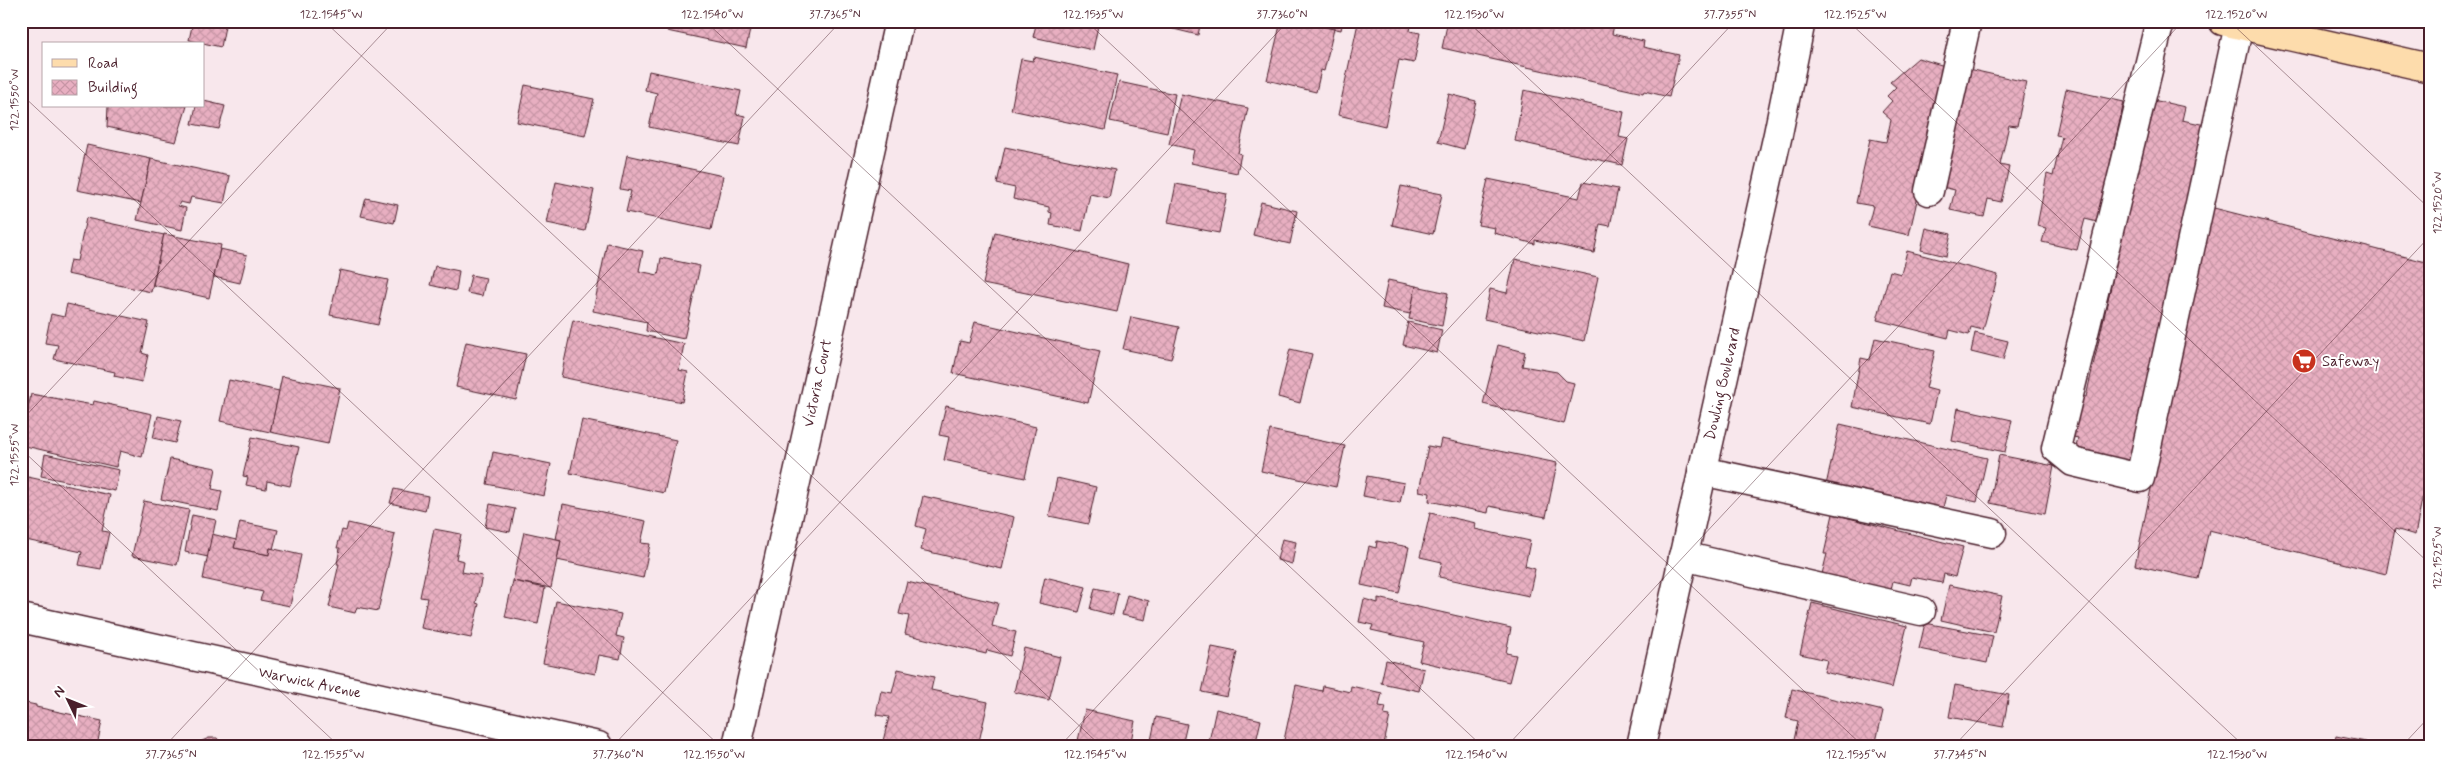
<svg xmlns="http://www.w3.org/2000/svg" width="2451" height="767" font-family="Mynerve,sans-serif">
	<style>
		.building { fill: url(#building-cross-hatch); stroke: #4a1f2b }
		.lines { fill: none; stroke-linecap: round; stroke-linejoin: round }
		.minor-casing { stroke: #4a1f2b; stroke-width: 31 }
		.major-casing { stroke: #4a1f2b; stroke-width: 31 }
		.minor { stroke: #fff; stroke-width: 28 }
		.major { stroke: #fddcac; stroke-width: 28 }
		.ticks { fill: none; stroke: #4a1f2b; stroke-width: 1; stroke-opacity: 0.45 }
		.labels { text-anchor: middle; stroke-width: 4; stroke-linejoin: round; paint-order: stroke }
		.poi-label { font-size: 15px; fill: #4a1f2b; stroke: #fff; text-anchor: start }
		.street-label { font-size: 15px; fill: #4a1f2b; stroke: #fff }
		.neatline { fill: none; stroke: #4a1f2b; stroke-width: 2 }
		.ticks-label { font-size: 12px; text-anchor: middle; fill: #4a1f2b }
	</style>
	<defs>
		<pattern id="building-cross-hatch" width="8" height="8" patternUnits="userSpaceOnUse" patternTransform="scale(1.25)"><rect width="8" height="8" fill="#e8afc1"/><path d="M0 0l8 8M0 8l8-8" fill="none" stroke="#c896a6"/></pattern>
	</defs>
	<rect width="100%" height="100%" fill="#f8e7ec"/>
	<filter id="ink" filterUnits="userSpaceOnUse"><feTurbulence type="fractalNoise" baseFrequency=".02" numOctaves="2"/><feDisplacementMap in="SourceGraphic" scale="10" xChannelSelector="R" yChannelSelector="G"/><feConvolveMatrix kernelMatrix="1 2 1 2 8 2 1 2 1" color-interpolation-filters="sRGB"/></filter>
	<g filter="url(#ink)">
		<!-- building -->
		<g class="building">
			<polygon points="172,21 226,21 221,47 189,40 192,26"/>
			<polygon points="658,21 769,21 767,28 751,25 746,48 667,31 668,26 657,25"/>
			<polygon points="1037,21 1099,21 1093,50 1033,37"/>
			<polygon points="1141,21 1201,21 1198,35"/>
			<polygon points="1281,21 1300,21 1334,29 1324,71 1321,70 1316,92 1267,80"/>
			<polygon points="1312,21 1343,21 1341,30 1312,24"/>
			<polygon points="1369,21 1412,21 1410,31 1420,33 1414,63 1399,60 1385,126 1338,115 1358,23 1369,25"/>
			<polygon points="1448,21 1550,21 1562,24 1563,21 1615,21 1612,34 1644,41 1643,47 1679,55 1669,97 1644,91 1643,93 1442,48"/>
			<polygon points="1034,57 1117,75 1105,130 1011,110 1021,59 1033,61"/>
			<polygon points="1918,58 1948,67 1909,235 1868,226 1873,206 1856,203 1870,139 1886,142 1891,120 1882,112 1892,101 1887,96 1896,87 1890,82"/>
			<polygon points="1968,69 2026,82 2017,126 2009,125 2000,165 2009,167 2001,202 1988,199 1984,217 1950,210 1955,190 1942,187"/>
			<polygon points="649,71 741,91 736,114 745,116 739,146 649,127 657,93 645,90"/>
			<polygon points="1119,82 1175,94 1167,133 1110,121"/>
			<polygon points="525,85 594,99 585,136 517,122"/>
			<polygon points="2066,89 2124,102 2097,222 2085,219 2077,250 2042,242 2046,228 2037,226 2047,174 2053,176 2062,136 2056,135"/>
			<polygon points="1524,90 1624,112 1619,137 1628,139 1622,165 1515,141"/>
			<polygon points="1181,94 1248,108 1238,153 1241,154 1237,173 1191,163 1194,150 1169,144"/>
			<polygon points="1449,94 1476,101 1464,149 1438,142"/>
			<polygon points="2153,100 2185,107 2182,120 2210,126 2134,465 2075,452 2078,438 2069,436 2078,396 2086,397"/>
			<polygon points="204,101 225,106 219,129 192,124 196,106 204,106"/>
			<polygon points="108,106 187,106 176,142 107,127"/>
			<polygon points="87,145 151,159 141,203 77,190"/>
			<polygon points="1005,147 1115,170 1109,198 1090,194 1082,231 1050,225 1052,213 1049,212 1049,207 1013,199 1015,188 997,184"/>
			<polygon points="627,155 723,176 711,230 626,212 631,191 620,189"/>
			<polygon points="151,159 230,176 224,203 191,197 189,204 180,202 178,206 186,208 182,230 137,220"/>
			<polygon points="1488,179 1579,198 1583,182 1618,189 1610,226 1600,224 1594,253 1535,240 1535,244 1494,233 1495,228 1478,225"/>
			<polygon points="556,182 594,190 585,231 547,223"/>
			<polygon points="1176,184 1227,194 1219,233 1168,223"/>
			<polygon points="1401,186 1442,194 1433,234 1392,225"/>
			<polygon points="366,198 398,205 394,223 361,216"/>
			<polygon points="1261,202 1297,211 1290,244 1253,235"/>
			<polygon points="2210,207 2430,263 2430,459 2415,535 2395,529 2386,574 2209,530 2198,579 2135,565"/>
			<polygon points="86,218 164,235 151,292 67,274 70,260 77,261"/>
			<polygon points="1926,228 1951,234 1946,256 1921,250"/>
			<polygon points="995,232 1128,264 1117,312 983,284"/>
			<polygon points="164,234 221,245 209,298 153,285"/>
			<polygon points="607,243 643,251 639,271 658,275 661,258 700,266 684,339 646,331 647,322 593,311"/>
			<polygon points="220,249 247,255 240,283 214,277"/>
			<polygon points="1907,251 1998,275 1983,330 1971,327 1969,335 1950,330 1948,338 1877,320 1890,271 1901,274"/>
			<polygon points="1515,259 1598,277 1584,341 1484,319 1490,289 1507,293"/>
			<polygon points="435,266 459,271 456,291 430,285"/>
			<polygon points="340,270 388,280 378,325 330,315"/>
			<polygon points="471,275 486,278 482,296 467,293"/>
			<polygon points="1388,280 1416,286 1410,314 1382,308"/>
			<polygon points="1416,286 1448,293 1442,326 1409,319"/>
			<polygon points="67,304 149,322 142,353 148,355 142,382 114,376 115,372 54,359 58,345 45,343 51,314 64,317"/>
			<polygon points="1131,317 1179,327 1171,359 1123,349"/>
			<polygon points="573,320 684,344 679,370 688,372 682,402 561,377"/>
			<polygon points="975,322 1100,351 1088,403 953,373 960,341 969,343"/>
			<polygon points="1408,322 1442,330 1437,353 1403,345"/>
			<polygon points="1975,333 2008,341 2003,360 1971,352"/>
			<polygon points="1875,338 1935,351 1926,388 1937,391 1930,424 1852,407 1861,358 1870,360"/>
			<polygon points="466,342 526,354 516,400 456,387"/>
			<polygon points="1498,345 1525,352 1522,366 1557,372 1566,381 1574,383 1564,424 1483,404"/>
			<polygon points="1290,349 1312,354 1300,403 1278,397"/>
			<polygon points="282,376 340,388 328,444 270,432"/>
			<polygon points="229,380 279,391 270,432 220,421"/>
			<polygon points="31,394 93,405 94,401 152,414 142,457 120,451 116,467 21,445"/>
			<polygon points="946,406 1036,427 1025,478 944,460 949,437 939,435"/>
			<polygon points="1958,408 2012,420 2005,452 1952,441"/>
			<polygon points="158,416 181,421 175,443 153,438"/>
			<polygon points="582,420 676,440 664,493 570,473"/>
			<polygon points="1840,424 1987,458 1977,502 1946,495 1942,512 1826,485"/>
			<polygon points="1270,430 1345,446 1336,487 1261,471"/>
			<polygon points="252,437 299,447 290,486 267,481 266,489 246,485 248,477 243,476"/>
			<polygon points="1441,439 1557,463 1546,517 1489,506 1488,513 1429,501 1430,493 1419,491 1428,446 1439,448"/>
			<polygon points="493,452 551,464 544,496 487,484"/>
			<polygon points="45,454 119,470 115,491 41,476"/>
			<polygon points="1999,455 2054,466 2045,514 1990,503"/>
			<polygon points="170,459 216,468 212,489 222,491 218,511 161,499"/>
			<polygon points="1367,476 1404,483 1400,503 1363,496"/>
			<polygon points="28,477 110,495 102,531 109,532 101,569 79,565 82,552 21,539 21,507"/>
			<polygon points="1057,478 1096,487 1088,524 1049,516"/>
			<polygon points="394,489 428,496 425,511 390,503"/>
			<polygon points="923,496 1014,517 1002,569 921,550 926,529 916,526"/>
			<polygon points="144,501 189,510 177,565 132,556"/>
			<polygon points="490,504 515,509 510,532 485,527"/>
			<polygon points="563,504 646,521 641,543 650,544 643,578 557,560 561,540 556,539"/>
			<polygon points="1430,513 1476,523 1475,529 1530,541 1525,566 1535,569 1529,596 1439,577 1442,562 1420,557"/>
			<polygon points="1833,514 1963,547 1955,577 1944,574 1942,583 1912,577 1910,585 1893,581 1890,594 1821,578 1827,554 1824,554"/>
			<polygon points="192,515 216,520 208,557 185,552"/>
			<polygon points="240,522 278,530 273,549 270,548 269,555 234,548"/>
			<polygon points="348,523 395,534 378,611 357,607 355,613 329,607 339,564 337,564 340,548 337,548 342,530 346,531"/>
			<polygon points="434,529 461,534 456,559 464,561 462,572 482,576 476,603 479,604 471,638 421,628 427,598 420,597"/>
			<polygon points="524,532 561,540 551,588 513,581"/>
			<polygon points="212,534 236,540 234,548 269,555 270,548 301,555 290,606 260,600 263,592 203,579"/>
			<polygon points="1282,539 1296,542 1292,564 1277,560"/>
			<polygon points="1377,541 1409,547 1399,593 1361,585 1369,546 1376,548"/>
			<polygon points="1045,577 1086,587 1079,612 1039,603"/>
			<polygon points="513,581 545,588 538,624 505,617"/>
			<polygon points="907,582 998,603 992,626 1016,632 1010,656 987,650 986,654 905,634 909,616 899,614"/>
			<polygon points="1949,585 2002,596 1994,632 1941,620"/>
			<polygon points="1095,588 1118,593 1113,615 1090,609"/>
			<polygon points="1127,595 1149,601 1145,620 1122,615"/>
			<polygon points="1378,598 1511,628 1506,653 1516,655 1509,682 1419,661 1424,642 1371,630 1373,625 1359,622 1364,599 1378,603"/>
			<polygon points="556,601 621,614 616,636 624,638 620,659 599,655 595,674 543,663"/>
			<polygon points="1812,603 1907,626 1892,688 1824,672 1827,660 1800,654"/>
			<polygon points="1925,623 1993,636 1987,663 1919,649"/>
			<polygon points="1212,647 1237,652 1227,697 1202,692"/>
			<polygon points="1024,648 1060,657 1049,700 1014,692"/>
			<polygon points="1386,660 1424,669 1419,691 1381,683"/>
			<polygon points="898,669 934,677 931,690 988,702 978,746 904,746 883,741 889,717 876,715 881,691 892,693"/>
			<polygon points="1296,685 1322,691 1323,686 1350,692 1351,686 1382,693 1379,706 1386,707 1384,715 1390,716 1384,744 1378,743 1378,746 1309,746 1284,740"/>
			<polygon points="1955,685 2009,695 2003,727 1949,717"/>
			<polygon points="1792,689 1883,711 1875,746 1797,745 1794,740 1798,721 1786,718"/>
			<polygon points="21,702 36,705 36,707 102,721 97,746 21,746"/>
			<polygon points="1216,709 1261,720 1255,746 1208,746"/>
			<polygon points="1085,710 1135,721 1131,741 1150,745 1156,717 1187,724 1182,746 1077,745"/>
			<polygon points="2336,736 2366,742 2365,746 2334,746"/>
			<polygon points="209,738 217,738 223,746 201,746 202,741"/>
			<polygon points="109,741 135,746 108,746"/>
		</g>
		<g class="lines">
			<defs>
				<g id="minor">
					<polyline points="2160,21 2056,448 2073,462 2140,478 2239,25"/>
					<polyline points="1929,191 1967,21"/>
					<polyline points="1702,471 1992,533"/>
					<polyline points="1683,556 1921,611"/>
					<polyline points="21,618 598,746"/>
					<polyline points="737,746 899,21"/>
					<polyline points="1641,746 1778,134 1801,21"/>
				</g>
				<polyline id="major" points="2223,21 2430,68"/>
			</defs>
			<!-- minor casing -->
			<use href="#minor" class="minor-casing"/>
			<!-- major casing -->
			<use href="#major" class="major-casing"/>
			<!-- minor -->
			<use href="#minor" class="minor"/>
			<!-- major -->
			<use href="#major" class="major"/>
		</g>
	</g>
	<!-- ticks -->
	<path class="ticks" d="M324 21 1101 746M705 21 1482 746M1086 21 1863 746M1467 21 2244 746M1848 21 2430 564M2229 21 2430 209M21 94 720 746M21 421 394 21M21 449 339 746M165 746 841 21M613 746 1288 21M1060 746 1735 21M1507 746 2183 21M1954 746 2430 236M2402 746 2430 716"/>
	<!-- icons -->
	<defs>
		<symbol id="supermarket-disc" viewBox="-11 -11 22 22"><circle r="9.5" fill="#c8321e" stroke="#fff"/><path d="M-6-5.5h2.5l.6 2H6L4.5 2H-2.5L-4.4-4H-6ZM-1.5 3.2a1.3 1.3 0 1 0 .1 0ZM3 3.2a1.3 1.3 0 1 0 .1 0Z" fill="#fff"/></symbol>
	</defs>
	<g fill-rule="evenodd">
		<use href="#supermarket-disc" x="2290" y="347" width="28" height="28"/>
	</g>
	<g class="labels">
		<!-- poi labels -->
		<g class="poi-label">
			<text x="2322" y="366">Safeway</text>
		</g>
		<!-- street labels -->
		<g class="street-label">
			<text transform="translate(817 383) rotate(-78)" y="5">Victoria Court</text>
			<text transform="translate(1722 384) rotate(-77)" y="5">Dowling Boulevard</text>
			<text transform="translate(310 682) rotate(12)" y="5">Warwick Avenue</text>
		</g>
	</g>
	<!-- margin -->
	<rect width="2451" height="767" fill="none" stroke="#fff" stroke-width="55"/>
	<!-- legend -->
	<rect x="42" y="42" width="162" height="65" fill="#ffffff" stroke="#b7a5aa"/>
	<rect x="52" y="59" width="25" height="8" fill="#fddcac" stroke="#b7a5aa"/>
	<text x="88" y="68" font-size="15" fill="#4a1f2b">Road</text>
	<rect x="52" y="80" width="25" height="15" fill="url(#building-cross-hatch)" stroke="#b7a5aa"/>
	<text x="88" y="92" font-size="15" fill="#4a1f2b">Building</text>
	<!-- north arrow -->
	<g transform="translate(68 700) rotate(313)" stroke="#ffffff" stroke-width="4" paint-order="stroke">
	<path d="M0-4L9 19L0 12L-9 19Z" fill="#4a1f2b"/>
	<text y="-8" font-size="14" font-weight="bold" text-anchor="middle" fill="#4a1f2b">N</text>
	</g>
	<rect x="28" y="28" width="2396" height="712" class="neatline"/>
	<g class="ticks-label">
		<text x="331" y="18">122.1545°W</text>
		<text x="712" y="18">122.1540°W</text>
		<text x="835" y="18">37.7365°N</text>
		<text x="1093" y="18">122.1535°W</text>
		<text x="1282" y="18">37.7360°N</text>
		<text x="1474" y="18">122.1530°W</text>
		<text x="1730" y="18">37.7355°N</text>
		<text x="1855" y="18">122.1525°W</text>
		<text x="2236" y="18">122.1520°W</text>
		<text transform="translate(14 100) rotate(-90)" y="4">122.1550°W</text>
		<text transform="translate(2437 203) rotate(-90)" y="4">122.1520°W</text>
		<text transform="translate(14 455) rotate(-90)" y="4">122.1555°W</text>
		<text transform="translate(2437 558) rotate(-90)" y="4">122.1525°W</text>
		<text x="171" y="758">37.7365°N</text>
		<text x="333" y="758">122.1555°W</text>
		<text x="618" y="758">37.7360°N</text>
		<text x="714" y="758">122.1550°W</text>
		<text x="1095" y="758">122.1545°W</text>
		<text x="1476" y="758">122.1540°W</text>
		<text x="1856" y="758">122.1535°W</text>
		<text x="1960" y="758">37.7345°N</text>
		<text x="2237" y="758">122.1530°W</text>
	</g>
</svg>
